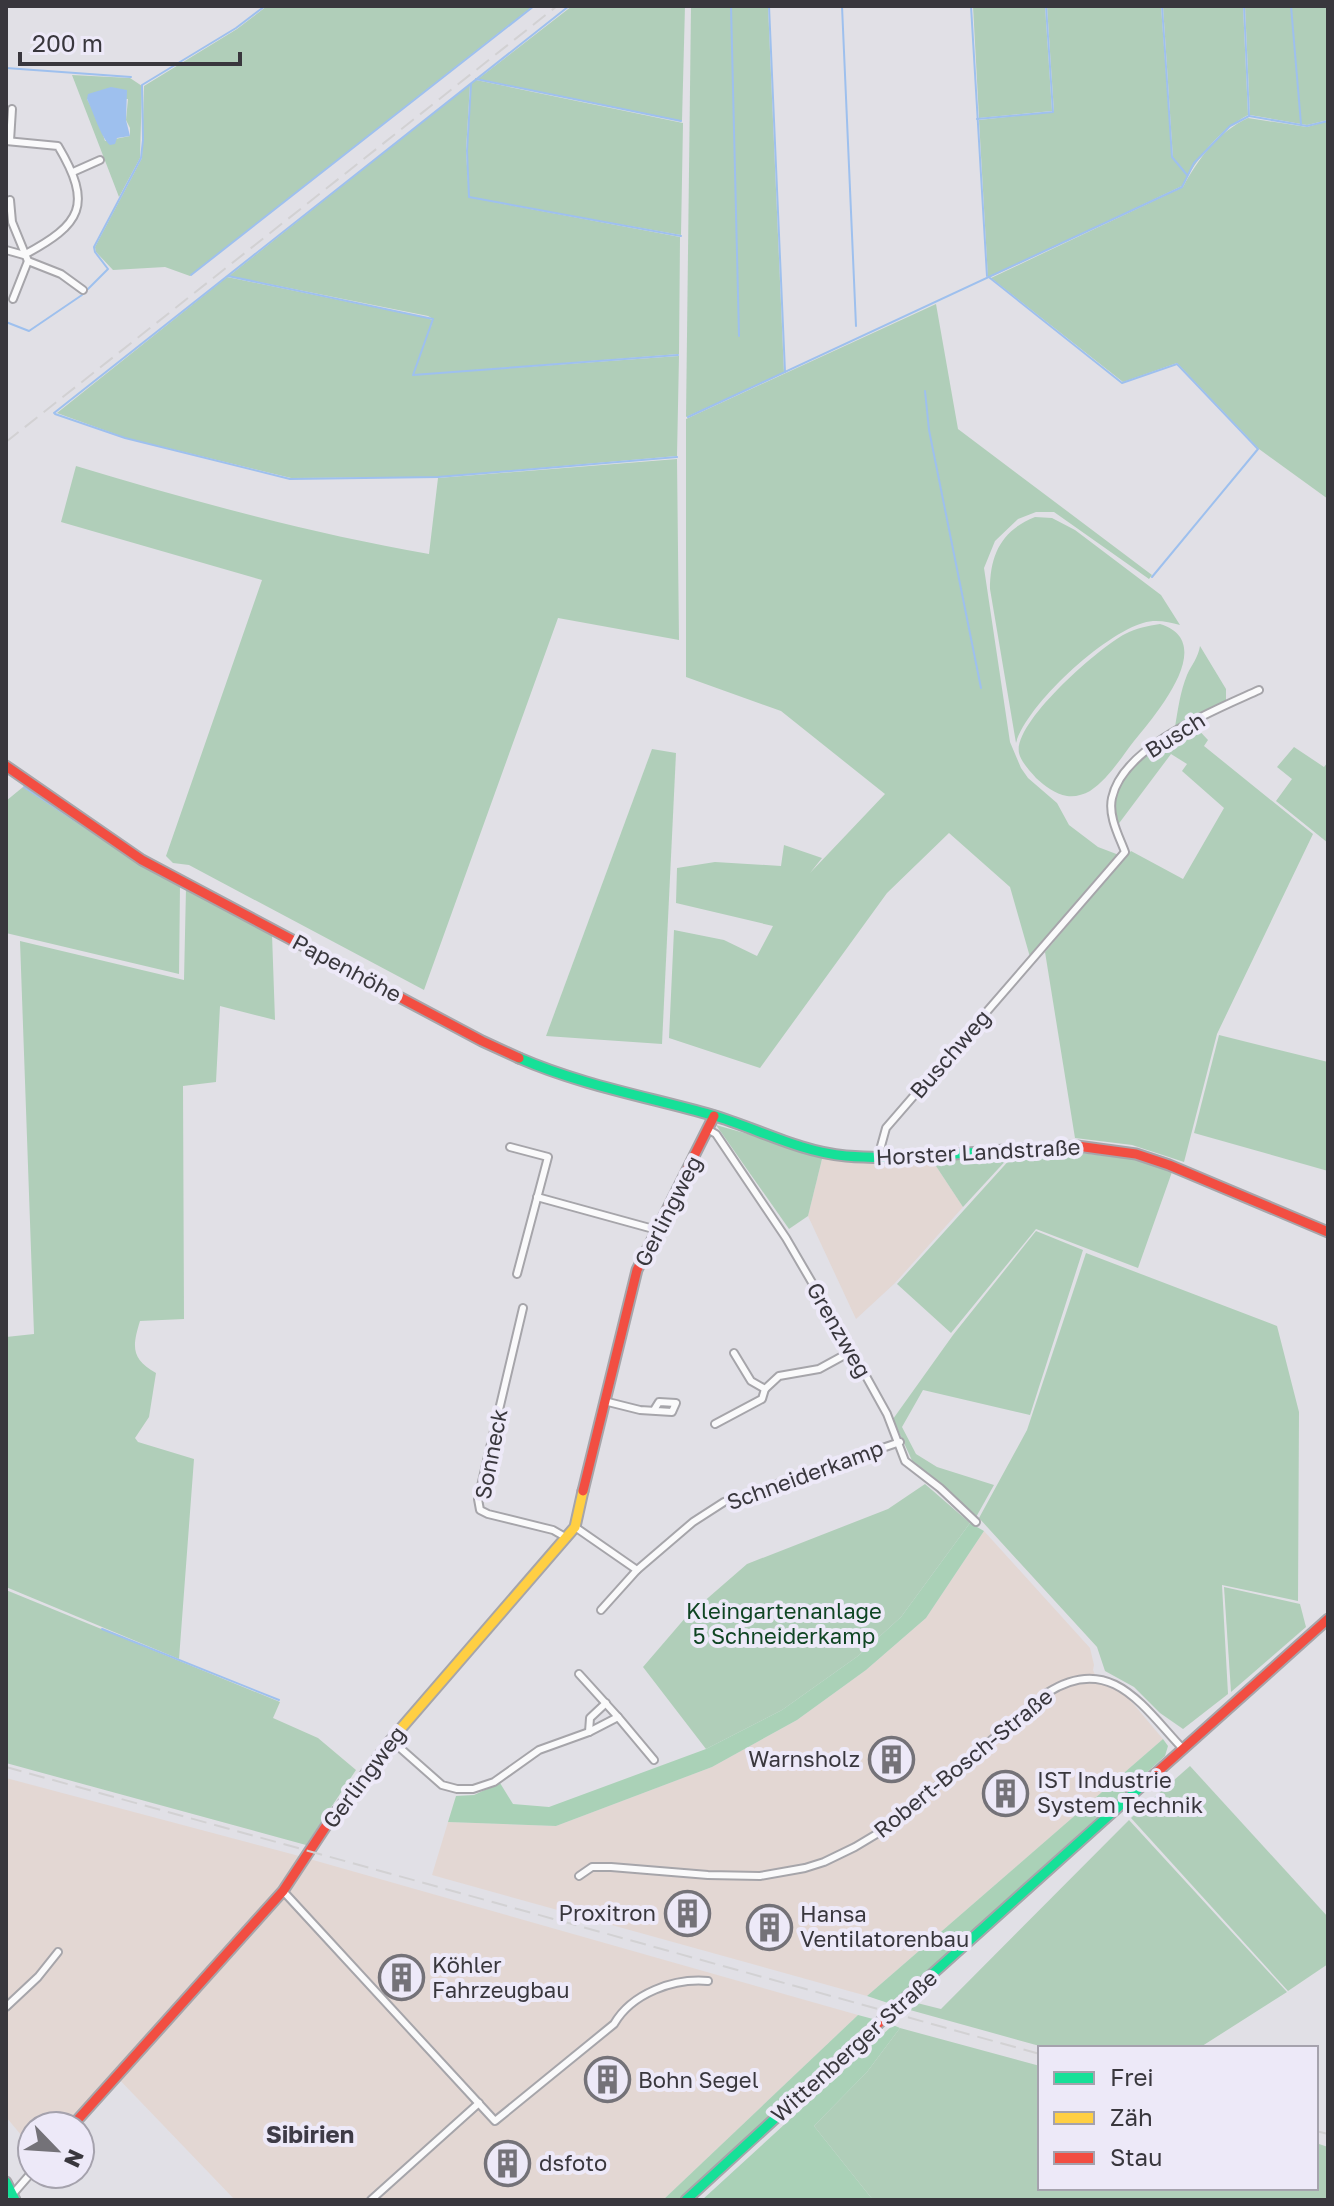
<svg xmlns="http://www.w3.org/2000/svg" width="1334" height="2206" font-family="'Golos Text',sans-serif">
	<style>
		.industrial { fill: #e3d7d3 }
		.green { fill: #b0ceb9; fill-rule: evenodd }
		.forest { fill: #aad1b7 }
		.water { fill: #9ec0ee }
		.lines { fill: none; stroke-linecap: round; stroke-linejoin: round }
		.stream { stroke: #9ec0ee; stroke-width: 2 }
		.street-casing { stroke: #a6a5aa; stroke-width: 10 }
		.fast-casing { stroke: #a6a5aa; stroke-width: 13 }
		.slow-casing { stroke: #a6a5aa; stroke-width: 13 }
		.jam-casing { stroke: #a6a5aa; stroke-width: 13 }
		.street { stroke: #fafafb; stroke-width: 6 }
		.fast { stroke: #16e098; stroke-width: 9 }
		.slow { stroke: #ffcf43; stroke-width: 9 }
		.jam { stroke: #f24e42; stroke-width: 9 }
		.rail { stroke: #d2d1d3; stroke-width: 2; stroke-dasharray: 16 8; stroke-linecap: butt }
		.jam-bridge-casing { stroke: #a6a5aa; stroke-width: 13; stroke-linecap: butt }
		.jam-bridge { stroke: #f24e42; stroke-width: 9 }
		.labels { text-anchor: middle; stroke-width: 8; stroke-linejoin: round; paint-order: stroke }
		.street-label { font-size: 22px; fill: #39373d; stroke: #ede9f8 }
		.park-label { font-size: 22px; fill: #0f4523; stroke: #ede9f8 }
		.poi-label { font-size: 22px; fill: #39373d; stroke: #ede9f8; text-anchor: start }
		.neighbourhood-label { font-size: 24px; font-weight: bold; fill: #3e3b46; stroke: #ede9f8 }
	</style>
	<rect width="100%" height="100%" fill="#e1e0e6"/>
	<!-- industrial -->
	<g class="industrial">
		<polygon points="823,1155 867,1163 932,1160 963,1207 895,1283 856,1319 808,1216"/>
		<polygon points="984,1531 1090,1648 1094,1665 1093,1670 1098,1682 1125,1694 1163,1739 867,1996 432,1875 448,1822 556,1826 712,1767 797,1720 866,1670 926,1618"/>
		<polygon points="6,1778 299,1856 858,2015 663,2200 235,2200 114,2074 65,2126 32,2126 32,2148 6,2117"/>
	</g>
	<!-- green -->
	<g class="green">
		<polygon points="267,6 533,6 190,276 165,267 113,270 96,252 95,247 142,158 144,86 237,29"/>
		<polygon points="572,6 685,6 682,121 478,79"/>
		<polygon points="691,6 768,6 784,373 686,417"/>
		<polygon points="973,6 1045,6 1052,111 979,118"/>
		<path d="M1047 6H1161L1172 157 1173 159 1163 6H1243L1248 115C1218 131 1198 157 1182 186L988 278 979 120 1054 112Z"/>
		<polygon points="1245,6 1328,6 1328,120 1307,125 1250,115"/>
		<path d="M72 75 130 78 142 86 140 158 119 197ZM87 99H128L126 120 130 128V136L105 141 99 122Z"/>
		<polygon points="476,80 683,123 681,235 488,201 680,237 679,354 413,375 679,356 677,456 438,477 291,478 126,438 57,413 227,277 427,318 432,320 431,327 433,319 428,316 229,276 470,84 466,151 469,198 467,152 471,84"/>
		<path d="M1248 118 1307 127 1328 121V499L1259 449 1177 363 1123 382 991 278 1183 187C1198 159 1218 132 1248 118Z"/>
		<polygon points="936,304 958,429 1152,575 1149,579 1054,512 1036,512 1018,519 995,541 984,568 1010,742 1021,768 1028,778 1057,803 1069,825 1098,847 1119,855 1030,957 1010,887 949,833 887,893 760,1068 669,1038 674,930 724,940 757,956 773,926 676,903 677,868 715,862 781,866 784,845 822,858 810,873 885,794 781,711 686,677 686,419"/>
		<path d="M677 459 679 640 558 618 424 990 189 865 173 863 166 856 262 580 61 522 76 466C192 501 309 533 429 554L438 478Z"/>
		<path d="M1035 517 1052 518 1075 530 1161 595 1180 625C1168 622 1156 619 1143 623 1104 634 1027 704 1016 743L990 589C990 554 1002 530 1035 517Z"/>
		<path d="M1160 624C1219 642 1155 715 1134 741 1121 758 1108 779 1090 791 1083 795 1075 797 1067 796 1055 794 1045 786 1036 778 1030 771 1021 762 1019 753 1013 722 1100 647 1125 634 1136 628 1148 626 1160 624Z"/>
		<path d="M1200 646 1226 689V702L1175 727C1178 710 1180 692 1187 675 1192 664 1198 658 1200 646Z"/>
		<path d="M1193 724 1208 740 1204 746 1313 834 1217 1034 1184 1162 1132 1145 1075 1138 1045 952 1131 851 1183 879 1224 808 1182 771 1187 764 1171 754 1117 826C1116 818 1113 809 1114 801 1116 769 1165 735 1193 724Z"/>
		<polygon points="1294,747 1324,767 1328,762 1328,843 1276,801 1292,779 1277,767"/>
		<polygon points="652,749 676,753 662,1044 546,1036"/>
		<polygon points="23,787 131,858 180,885 179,974 6,933 6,801"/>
		<path d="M186 888 272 934 275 1020 220 1006 216 1082 183 1086 184 1319 140 1321C132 1347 131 1359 156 1373L149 1417 135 1438 138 1442 194 1459 179 1659 6 1587V1337L34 1334 20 941 184 980Z"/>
		<polygon points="1219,1035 1328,1062 1328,1171 1194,1133"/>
		<polygon points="716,1125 823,1155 808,1216 789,1229"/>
		<polygon points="1062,1151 1134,1159 1172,1172 1138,1268 1036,1229 951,1333 897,1284 1012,1157"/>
		<polygon points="1010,1156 963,1207 932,1160"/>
		<polygon points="1036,1231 1083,1250 1030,1415 923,1390 902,1427 916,1454 937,1467 994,1485 975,1519 915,1467 893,1419 953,1335"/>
		<polygon points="1086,1253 1277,1326 1299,1412 1298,1601 1222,1585 1228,1694 1183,1729 1160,1713 1134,1687 1105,1671 1097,1647 979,1518 1027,1430"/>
		<polygon points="925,1484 970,1523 901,1617 858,1656 782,1710 706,1749 643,1667 686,1617 747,1564 888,1509"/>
		<polygon points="1224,1587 1300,1604 1306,1627 1231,1692"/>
		<polygon points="6,1590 280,1702 273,1718 318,1738 356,1770 306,1845 6,1763"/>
		<polygon points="1190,1766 1328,1917 1328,1964 1288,1991 1131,1818"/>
		<polygon points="1129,1820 1287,1992 1199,2048 1047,2048 910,2010 917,2003 941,2009"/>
		<polygon points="900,2028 1040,2066 1040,2188 1316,2188 1316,2143 1328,2147 1328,2200 873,2200 814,2126 867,2072"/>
	</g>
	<!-- forest -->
	<g class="forest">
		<polygon points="970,1523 984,1531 926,1618 866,1670 797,1720 712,1767 556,1826 448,1822 456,1796 474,1795 500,1783 513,1804 549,1807 706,1749 782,1710 858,1656 901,1617"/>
		<polygon points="1163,1739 1168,1746 1165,1756 891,2004 867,1996"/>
		<polygon points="858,2015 873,2019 679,2200 663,2200"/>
		<polygon points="893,2025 900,2028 867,2072 814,2126 873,2200 702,2200"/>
	</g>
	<!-- water -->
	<path class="water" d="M111 87 127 90 126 120 130 136 117 138 115 144 110 145C101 138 93 111 87 99L88 94Z"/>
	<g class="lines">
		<!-- stream -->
		<g class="stream">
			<polyline points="731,6 739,336"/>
			<polyline points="769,6 785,372"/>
			<polyline points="842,6 856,326"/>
			<polyline points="971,6 987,276"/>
			<polyline points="1162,6 1172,157 1187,175"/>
			<polyline points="1244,6 1249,116"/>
			<polyline points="1291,6 1301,124"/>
			<polyline points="6,68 131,77"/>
			<polyline points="476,79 681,121"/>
			<polyline points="471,84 467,151 469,197 681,236"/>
			<polyline points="977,119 1053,112 1046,6"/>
			<polyline points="191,275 534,6"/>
			<polyline points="228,276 433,319 413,375 678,355"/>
			<polyline points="990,278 1122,383 1177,364 1258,449 1152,577"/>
			<polyline points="88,289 108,269 95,252 94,247 141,158 143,140 142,85 236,28 265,6"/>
			<polyline points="6,322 29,331 82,295"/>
			<polyline points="925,391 929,430 981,688"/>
			<polyline points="54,413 569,6"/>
			<polyline points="55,414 125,438 290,479 438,477 677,457"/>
			<polyline points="688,417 1182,187 1194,163 1230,126 1249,116 1307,126 1328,121"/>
			<polyline points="24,787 133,859"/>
			<polyline points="102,1629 279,1700"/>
		</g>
		<defs>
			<g id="street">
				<path d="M6 141 58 146C93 205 82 224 24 255L6 250"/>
				<polyline points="10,141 12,109"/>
				<polyline points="73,172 100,160"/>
				<polyline points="10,200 12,222 28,261 61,274 83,290"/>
				<polyline points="13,299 28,261"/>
				<polyline points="709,1130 716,1134 786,1238 852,1351 887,1414 905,1461 940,1488 976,1522"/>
				<polyline points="510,1147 548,1157 517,1274"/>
				<path d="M878 1157 886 1128 1125 852C1119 836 1108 816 1112 798 1123 746 1215 710 1259 690"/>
				<polyline points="537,1197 657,1230"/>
				<polyline points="523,1308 478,1499 480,1510 488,1514 553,1530 567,1538"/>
				<polyline points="734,1353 751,1381 765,1389 779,1376 819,1369 852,1351"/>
				<polyline points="604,1401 640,1410 672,1412 676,1403 659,1402 654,1410"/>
				<polyline points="715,1424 762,1399 765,1389"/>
				<polyline points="575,1527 637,1570 693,1522 724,1502 900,1442"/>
				<polyline points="601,1610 637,1570"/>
				<polyline points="579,1674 618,1717"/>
				<polyline points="589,1732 590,1718 606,1703"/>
				<polyline points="391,1740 442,1785 457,1789 473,1789 494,1782 539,1750 589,1732 618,1717 654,1760"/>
				<path d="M579 1876 592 1867H611L708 1875 760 1876 805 1868 824 1862 855 1847 890 1826 1047 1693C1111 1652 1143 1707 1183 1749"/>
				<path d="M283 1891 495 2121 614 2024C632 1993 674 1978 708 1981"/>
				<polyline points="6,2007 38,1977 58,1952"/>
				<polyline points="12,2195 32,2172"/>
				<polyline points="371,2200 479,2103"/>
			</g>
			<g id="fast">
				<path d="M519 1058C581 1085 648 1097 712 1115 756 1128 800 1152 846 1156 904 1161 965 1152 1023 1149"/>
				<polyline points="911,1993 1154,1775"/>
				<polyline points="6,2182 15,2200"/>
				<polyline points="686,2200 877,2025"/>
			</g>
			<polyline id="slow" points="362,1779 391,1740 575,1527 583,1491"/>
			<g id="jam">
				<polyline points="6,766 142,860 482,1041 519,1058"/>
				<polyline points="1023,1149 1077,1146 1136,1154 1169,1165 1328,1232"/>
				<polyline points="583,1491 637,1270 714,1116"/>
				<polyline points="1154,1775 1328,1619"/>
				<polyline points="72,2126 283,1891 330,1820 362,1779"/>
			</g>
		</defs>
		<!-- street casing -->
		<use href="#street" class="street-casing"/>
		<!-- fast casing -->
		<use href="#fast" class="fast-casing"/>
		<!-- slow casing -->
		<use href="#slow" class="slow-casing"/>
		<!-- jam casing -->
		<use href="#jam" class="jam-casing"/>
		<!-- street -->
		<use href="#street" class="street"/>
		<!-- fast -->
		<use href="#fast" class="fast"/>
		<!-- slow -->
		<use href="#slow" class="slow"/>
		<!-- jam -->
		<use href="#jam" class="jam"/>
		<!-- rail -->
		<g class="rail">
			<polyline points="6,442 557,6"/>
			<polyline points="6,1767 1040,2054"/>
			<polyline points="1316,2131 1328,2134"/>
		</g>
		<defs>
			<polyline id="jam-bridge" points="877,2025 911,1993"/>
		</defs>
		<!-- jam-bridge casing -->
		<use href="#jam-bridge" class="jam-bridge-casing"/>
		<!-- jam-bridge -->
		<use href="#jam-bridge" class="jam-bridge"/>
	</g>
	<!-- icons -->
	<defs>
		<symbol id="building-ring" viewBox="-11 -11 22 22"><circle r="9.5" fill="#ede9f8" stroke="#747278" stroke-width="1.5"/><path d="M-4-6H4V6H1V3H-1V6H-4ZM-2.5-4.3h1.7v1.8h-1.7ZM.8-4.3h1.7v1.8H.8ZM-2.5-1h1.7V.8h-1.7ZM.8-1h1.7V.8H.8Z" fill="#747278"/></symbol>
	</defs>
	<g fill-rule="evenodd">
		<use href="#building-ring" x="866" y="1734" width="51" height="51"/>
		<use href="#building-ring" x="980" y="1768" width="51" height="51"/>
		<use href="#building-ring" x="662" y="1888" width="51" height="51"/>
		<use href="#building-ring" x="744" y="1902" width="51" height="51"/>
		<use href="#building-ring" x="376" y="1952" width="51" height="51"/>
		<use href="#building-ring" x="582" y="2054" width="51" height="51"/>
		<use href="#building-ring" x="482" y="2138" width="51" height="51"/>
	</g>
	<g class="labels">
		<!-- street labels -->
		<g class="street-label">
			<text transform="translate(1175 735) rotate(-32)" y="8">Busch</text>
			<text transform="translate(347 968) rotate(28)" y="8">Papenhöhe</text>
			<text transform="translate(950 1054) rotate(-49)" y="8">Buschweg</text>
			<text transform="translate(978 1152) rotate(-3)" y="8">Horster Landstraße</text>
			<text transform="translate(668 1211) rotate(-63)" y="8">Gerlingweg</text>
			<text transform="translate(839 1330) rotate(60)" y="8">Grenzweg</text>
			<text transform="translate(491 1454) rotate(-79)" y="8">Sonneck</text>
			<text transform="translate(805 1475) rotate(-20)" y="8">Schneiderkamp</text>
			<text transform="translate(963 1763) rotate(-39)" y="8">Robert-Bosch-Straße</text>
			<text transform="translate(364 1777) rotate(-53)" y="8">Gerlingweg</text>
			<text transform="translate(854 2046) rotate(-42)" y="8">Wittenberger Straße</text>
		</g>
		<!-- park labels -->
		<g class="park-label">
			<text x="784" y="1619">Kleingartenanlage<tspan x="784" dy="25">5 Schneiderkamp</tspan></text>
		</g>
		<!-- poi labels -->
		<g class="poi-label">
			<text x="860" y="1767" text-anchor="end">Warnsholz</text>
			<text x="1037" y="1788">IST Industrie<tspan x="1037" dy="25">System Technik</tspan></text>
			<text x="656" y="1921" text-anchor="end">Proxitron</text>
			<text x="800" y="1922">Hansa<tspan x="800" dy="25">Ventilatorenbau</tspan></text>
			<text x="432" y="1973">Köhler<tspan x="432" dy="25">Fahrzeugbau</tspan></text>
			<text x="638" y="2088">Bohn Segel</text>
			<text x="539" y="2171">dsfoto</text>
		</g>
		<!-- neighbourhood labels -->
		<g class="neighbourhood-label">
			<text x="310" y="2143">Sibirien</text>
		</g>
	</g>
	<!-- border -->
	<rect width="1334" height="2206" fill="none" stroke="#39373d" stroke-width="16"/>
	<!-- legend -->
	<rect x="1038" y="2046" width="280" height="144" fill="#ede9f8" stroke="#a5a2ad" stroke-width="2"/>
	<rect x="1054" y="2072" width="40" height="12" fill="#16e098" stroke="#a5a2ad" stroke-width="2"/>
	<text x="1110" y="2086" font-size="24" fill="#39373d">Frei</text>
	<rect x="1054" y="2112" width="40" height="12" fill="#ffcf43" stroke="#a5a2ad" stroke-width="2"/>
	<text x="1110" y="2126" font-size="24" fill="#39373d">Zäh</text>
	<rect x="1054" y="2152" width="40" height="12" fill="#f24e42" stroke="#a5a2ad" stroke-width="2"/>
	<text x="1110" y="2166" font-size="24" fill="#39373d">Stau</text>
	<!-- north arrow -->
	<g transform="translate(56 2150) rotate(115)"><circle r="38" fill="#ede9f8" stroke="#a5a2ad" stroke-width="2"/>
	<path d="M0-6L14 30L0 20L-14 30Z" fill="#747278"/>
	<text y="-12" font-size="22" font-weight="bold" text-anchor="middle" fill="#39373d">N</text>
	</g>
	<!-- scale -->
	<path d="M20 52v12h220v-12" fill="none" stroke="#39373d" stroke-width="4"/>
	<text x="32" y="52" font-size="24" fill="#39373d" stroke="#ede9f8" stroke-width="6" paint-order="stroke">200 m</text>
</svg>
